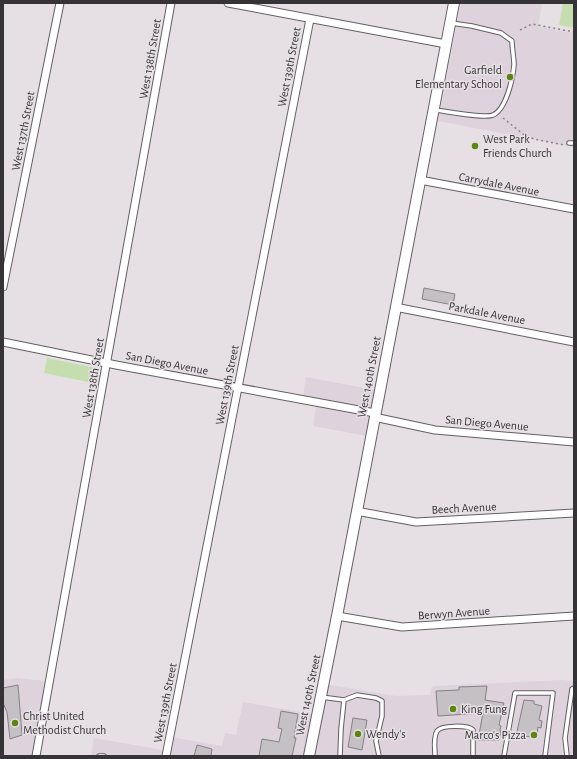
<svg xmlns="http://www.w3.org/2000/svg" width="577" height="759" font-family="'Alegreya Sans',sans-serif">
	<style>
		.built { fill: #ded2dc }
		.green { fill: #c6ddaf }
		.building { fill: #c5c0c4; stroke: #868185 }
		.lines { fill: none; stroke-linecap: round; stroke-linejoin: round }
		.lane-casing { stroke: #645f63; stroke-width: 5.5 }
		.street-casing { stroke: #645f63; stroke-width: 9 }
		.secondary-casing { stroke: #645f63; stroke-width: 12 }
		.path { stroke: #868286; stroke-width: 1.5; stroke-dasharray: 2 3; stroke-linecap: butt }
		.lane { stroke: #fff; stroke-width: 3.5 }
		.street { stroke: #fff; stroke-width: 7 }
		.secondary { stroke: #fff; stroke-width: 10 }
		.poi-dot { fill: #5b8611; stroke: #e6e0e5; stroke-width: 1.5 }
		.labels { text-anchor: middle; stroke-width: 3; stroke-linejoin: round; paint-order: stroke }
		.street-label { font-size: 12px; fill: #353335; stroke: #e6e0e5 }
		.poi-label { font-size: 12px; fill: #353335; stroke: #e6e0e5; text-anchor: start }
	</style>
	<rect width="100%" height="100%" fill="#e6e0e5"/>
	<!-- built -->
	<g class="built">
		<polygon points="461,3 542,3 538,26 574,33 574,147 438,121"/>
		<polygon points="306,377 375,390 367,436 313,426 316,406 302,403"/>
		<polygon points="16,678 46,681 33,756 3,756 3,680"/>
		<polygon points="562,680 574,681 574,756 91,756 94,738 163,750 166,736 222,746 225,733 236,735 243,702 312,714 319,683 396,696 430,695 431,688 434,686"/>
	</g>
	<!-- green -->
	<g class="green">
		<polygon points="563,3 574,3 574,28 559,25"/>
		<polygon points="47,358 96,368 93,383 44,373"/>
	</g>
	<!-- building -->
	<g class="building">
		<polygon points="424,288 455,294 453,305 422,299"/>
		<polygon points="18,685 22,735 10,739 7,712 3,703 3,688"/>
		<polygon points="487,686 485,700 504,703 499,725 501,726 500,731 501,731 499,740 478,740 483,713 438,716 436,691 459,690 459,687"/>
		<polygon points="524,700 534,701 534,704 542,706 539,720 542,721 541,728 538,727 537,737 516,736"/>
		<polygon points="281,711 298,714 294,738 296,738 292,756 259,756 262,739 279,742 282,729 278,728"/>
		<polygon points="353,718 367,720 362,750 348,747"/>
		<polygon points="197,745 212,749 211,756 194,756"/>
	</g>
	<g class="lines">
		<defs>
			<g id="lane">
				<path d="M435 110C446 111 485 119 493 115 506 110 513 78 514 65 514 57 512 49 512 41L501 33 472 26 451 23"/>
				<polyline points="569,143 574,143"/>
				<polyline points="321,697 344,700 357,695 376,698 382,701 382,716 376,741 379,756"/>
				<polyline points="99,756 104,756"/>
				<polyline points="340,756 341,729 344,700"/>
				<path d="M435 756C435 748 433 738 437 731 441 725 468 725 473 730V756"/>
				<polyline points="504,756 515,693 553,693 545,756"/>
				<polyline points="567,756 565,738 572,689 574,688"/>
			</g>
			<g id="street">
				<polyline points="228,3 446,44"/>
				<polyline points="420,180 574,209"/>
				<polyline points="3,287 60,3"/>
				<polyline points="395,307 574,342"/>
				<polyline points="3,342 116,365 375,413"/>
				<polyline points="374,417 435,430 574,442"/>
				<polyline points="356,511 416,522 574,513"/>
				<polyline points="337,616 402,627 574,616"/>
				<polyline points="36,756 171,3"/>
				<polyline points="166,756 310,19"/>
			</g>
			<polyline id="secondary" points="309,756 337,616 454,3"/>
		</defs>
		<!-- lane casing -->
		<use href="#lane" class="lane-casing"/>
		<!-- street casing -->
		<use href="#street" class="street-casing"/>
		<!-- secondary casing -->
		<use href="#secondary" class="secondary-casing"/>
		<!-- path -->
		<g class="path">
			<polyline points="520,30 532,24 574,32"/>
			<polyline points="503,118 523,134 534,139 564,145"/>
		</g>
		<!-- lane -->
		<use href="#lane" class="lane"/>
		<!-- street -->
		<use href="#street" class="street"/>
		<!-- secondary -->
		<use href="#secondary" class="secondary"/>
	</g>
	<!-- markers -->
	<g class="poi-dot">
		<circle cx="510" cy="77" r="4"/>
		<circle cx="475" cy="146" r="4"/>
		<circle cx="453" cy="709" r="4"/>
		<circle cx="15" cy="723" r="4"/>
		<circle cx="358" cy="734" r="4"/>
		<circle cx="534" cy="735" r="4"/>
	</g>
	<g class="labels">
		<!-- street labels -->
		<g class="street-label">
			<text transform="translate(150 59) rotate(-80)" y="4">West 138th Street</text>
			<text transform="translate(289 67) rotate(-79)" y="4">West 139th Street</text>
			<text transform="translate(23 131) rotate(-79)" y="4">West 137th Street</text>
			<text transform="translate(499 184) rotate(11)" y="4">Carrydale Avenue</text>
			<text transform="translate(487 313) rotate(11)" y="4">Parkdale Avenue</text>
			<text transform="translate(167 363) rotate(11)" y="4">San Diego Avenue</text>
			<text transform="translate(369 377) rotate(-79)" y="4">West 140th Street</text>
			<text transform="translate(93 378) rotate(-80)" y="4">West 138th Street</text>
			<text transform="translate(227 385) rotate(-79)" y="4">West 139th Street</text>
			<text transform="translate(487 423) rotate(5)" y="4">San Diego Avenue</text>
			<text transform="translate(464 508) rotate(-3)" y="4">Beech Avenue</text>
			<text transform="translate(454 613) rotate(-4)" y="4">Berwyn Avenue</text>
			<text transform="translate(308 695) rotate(-78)" y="4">West 140th Street</text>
			<text transform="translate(165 703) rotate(-79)" y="4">West 139th Street</text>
		</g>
		<!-- poi labels -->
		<g class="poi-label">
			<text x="502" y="74" text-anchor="end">Garfield<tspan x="502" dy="14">Elementary School</tspan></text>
			<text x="483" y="143">West Park<tspan x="483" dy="14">Friends Church</tspan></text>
			<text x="461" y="713">King Fung</text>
			<text x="23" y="720">Christ United<tspan x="23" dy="14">Methodist Church</tspan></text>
			<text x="366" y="738">Wendy's</text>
			<text x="526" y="739" text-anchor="end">Marco's Pizza</text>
		</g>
	</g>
	<!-- border -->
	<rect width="577" height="759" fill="none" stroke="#353335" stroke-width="8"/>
</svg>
